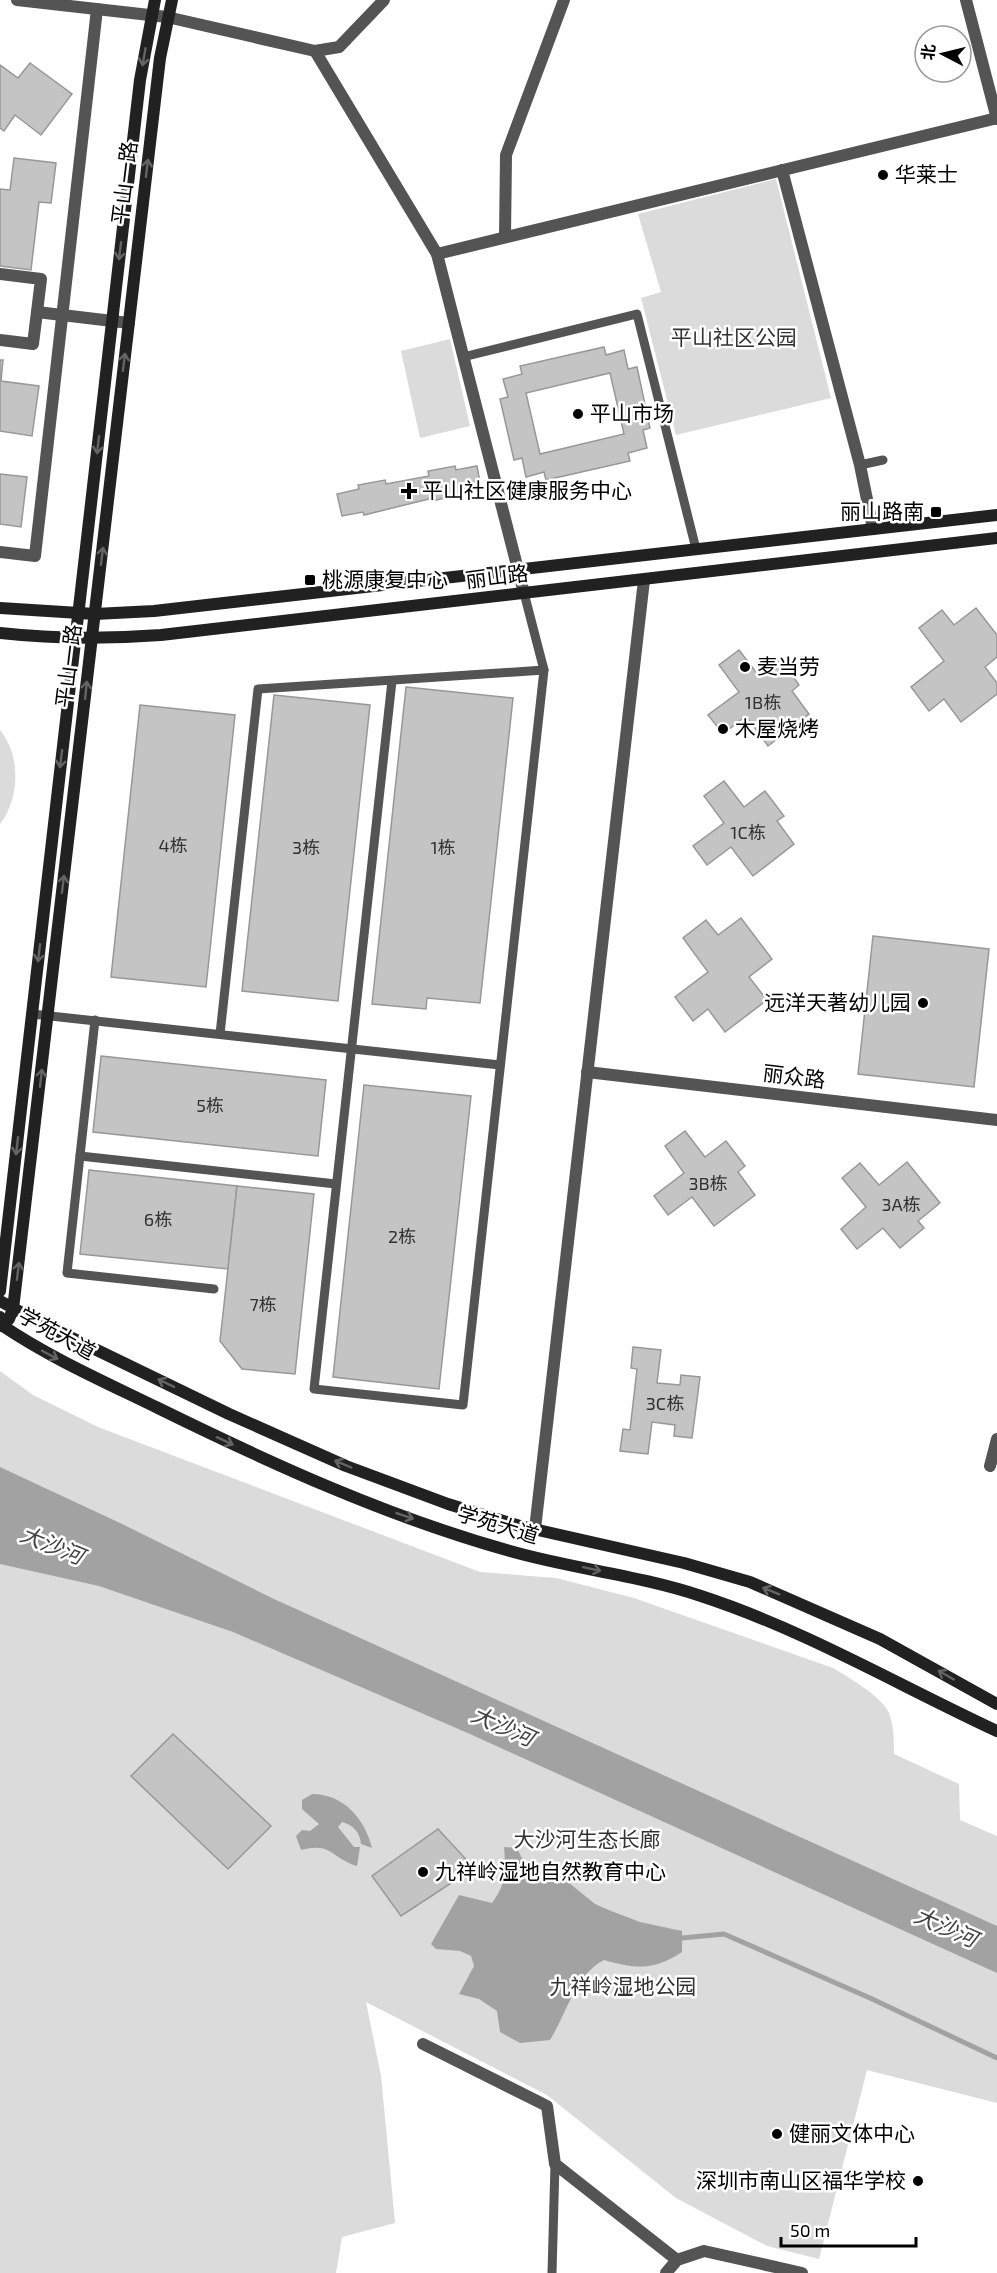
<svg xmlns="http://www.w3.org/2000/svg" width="997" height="2273" font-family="'Exo 2','Noto Sans SC',sans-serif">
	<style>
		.green { fill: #dbdbdb }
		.water { fill: #a2a2a2 }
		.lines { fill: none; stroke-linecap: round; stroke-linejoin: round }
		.stream { stroke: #a2a2a2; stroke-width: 5 }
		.building { fill: #c4c4c4; stroke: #989898; stroke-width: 1.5; fill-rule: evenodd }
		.lane { stroke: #545454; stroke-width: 9 }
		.street { stroke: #545454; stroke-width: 12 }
		.secondary { stroke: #212121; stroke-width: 12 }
		.oneway { stroke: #646464 }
		.poi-dot { fill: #000; stroke: #fff; stroke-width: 2 }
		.labels { text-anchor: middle; stroke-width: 5; stroke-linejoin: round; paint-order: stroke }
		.number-label { font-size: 18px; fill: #313131 }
		.poi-label { font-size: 21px; fill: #000; stroke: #fff; text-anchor: start }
		.street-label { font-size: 21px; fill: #000; stroke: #fff }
		.park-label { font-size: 21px; fill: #323232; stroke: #fff }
		.water-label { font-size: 22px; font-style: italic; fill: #434343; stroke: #fff }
	</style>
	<rect width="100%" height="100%" fill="#fff"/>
	<!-- green -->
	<g class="green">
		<polygon points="776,179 831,398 676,435 641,298 661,292 638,214"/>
		<polygon points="450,339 470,426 420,438 401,351"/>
		<path d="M0 730C21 756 20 798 0 824Z"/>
		<path d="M0 1371 33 1395 98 1427 480 1572 556 1578 634 1598 833 1668C848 1677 877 1694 886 1708 894 1719 894 1741 894 1754L959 1784 960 1820 997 1836V2103L867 2070 819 2259 767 2246 676 2198 547 2095 366 2002 381 2076 395 2223 342 2237 336 2273H0Z"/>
	</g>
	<!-- water -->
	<g class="water">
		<polygon points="0,1467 120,1523 274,1599 997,1926 997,1973 470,1734 233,1632 99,1586 0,1564"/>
		<path d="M312 1794C344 1794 365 1819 372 1848L361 1844C360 1832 353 1825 342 1822L338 1827 354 1847H360L357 1866C330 1858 333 1842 301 1850L296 1836 302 1830 310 1831 319 1824 302 1809V1800Z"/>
		<path d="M504 1847 517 1848 526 1867 563 1878 595 1904 611 1911 640 1922 682 1931V1952C653 1971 636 1969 604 1960 575 1975 567 2013 550 2040L520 2043 500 2032 497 2011 479 1999 459 1994 474 1966 471 1956 460 1951 436 1949 431 1944 459 1895 492 1903C506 1885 506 1870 504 1847Z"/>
	</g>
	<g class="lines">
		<!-- stream -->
		<polyline class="stream" points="682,1938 724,1934 870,1998 997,2058"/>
	</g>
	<!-- building -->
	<g class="building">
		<polygon points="30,63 72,94 41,135 15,115 4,131 0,128 0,65 18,78"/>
		<polygon points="14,158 56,163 51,203 39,202 31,270 0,266 0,189 10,190"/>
		<path d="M604 347 606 355 624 350 628 369 637 367 650 428 643 430 647 448 628 453 630 461 546 480 544 472 526 477 522 458 514 460 500 399 508 397 503 379 522 374 520 366ZM610 373 624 434 540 454 526 393Z"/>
		<polygon points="0,360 3,360 1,381 39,386 32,436 0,431"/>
		<polygon points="455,466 456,470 477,466 481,488 433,501 433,498 364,515 363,512 342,516 337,494 359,489 358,485 385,480 386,484 429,476 428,471"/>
		<polygon points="0,474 27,477 21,527 0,524"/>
		<polygon points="976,608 997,635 997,657 985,667 997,683 997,694 961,722 944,699 929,711 911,687 944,661 919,628 942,610 954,625"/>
		<polygon points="739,650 759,676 781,660 799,685 792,691 809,714 768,746 746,716 723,734 708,715 739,692 719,665"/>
		<polygon points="406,687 513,698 480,1003 427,998 426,1009 372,1004"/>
		<polygon points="274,695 370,705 338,1001 242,991"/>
		<polygon points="140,705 235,715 206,987 111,977"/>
		<polygon points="724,781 744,807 765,791 784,816 777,821 794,844 753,876 731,847 707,865 693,846 724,823 704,796"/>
		<polygon points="741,918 772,959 749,977 767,1000 725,1032 708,1009 693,1021 675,997 708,972 683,938 706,920 718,935"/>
		<polygon points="873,936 989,949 974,1087 858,1074"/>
		<polygon points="101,1056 326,1080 318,1156 93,1132"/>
		<polygon points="364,1085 471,1096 439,1389 333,1377"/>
		<polygon points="685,1131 705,1157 726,1141 745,1166 738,1172 755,1195 714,1226 692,1197 668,1215 654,1196 684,1173 665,1146"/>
		<polygon points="907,1162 940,1203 918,1221 924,1228 900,1248 883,1228 857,1249 841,1229 866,1207 842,1178 860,1163 879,1185"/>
		<polygon points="89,1170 237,1186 228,1269 80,1254"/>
		<polygon points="237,1186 314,1194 295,1374 242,1369 220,1341"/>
		<polygon points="633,1347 661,1350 657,1383 680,1385 681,1375 700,1377 692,1438 674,1436 675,1425 652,1422 648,1454 620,1451 623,1429 630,1430 637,1369 631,1368"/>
		<polygon points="173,1734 271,1826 228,1869 131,1776"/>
		<polygon points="438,1829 474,1868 401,1916 372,1876"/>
	</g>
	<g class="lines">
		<!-- lane -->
		<g class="lane">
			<polyline points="463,357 637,314 696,549"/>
			<polyline points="860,465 883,460"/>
			<polyline points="392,681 314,1389 463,1405 544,670 524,593"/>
			<polyline points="32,1014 500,1065"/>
			<polyline points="95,1020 67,1273 214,1289"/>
			<polyline points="220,1034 258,689 544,670"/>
			<polyline points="80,1156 336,1184"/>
			<polyline points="552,2273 555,2164"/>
		</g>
		<!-- street -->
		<g class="street">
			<polyline points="17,0 167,17 315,51 437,254 524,593"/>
			<polyline points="966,0 997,119"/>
			<polyline points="315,51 339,47 384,0"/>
			<polyline points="782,170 860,465 873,529"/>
			<polyline points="505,237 506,155 564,0"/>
			<polyline points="437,254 997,118"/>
			<polyline points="0,274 41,279 37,312"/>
			<polyline points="0,340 33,344 37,312 129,323"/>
			<polyline points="0,552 35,556 97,9"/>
			<polyline points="587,1072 997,1120"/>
			<polyline points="990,1466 997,1439"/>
			<polyline points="535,1529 644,580"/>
			<polyline points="423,2044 547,2106 555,2164 677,2260"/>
			<polyline points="666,2273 677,2260 704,2251 802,2273"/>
		</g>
		<!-- secondary -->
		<g class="secondary">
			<polyline points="0,608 95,614 154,611 997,515"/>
			<path d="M0 633C54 639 107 639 161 635L997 538"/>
			<polyline points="0,1291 140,80 155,0"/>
			<polyline points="0,1301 41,1323 229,1414 346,1466 448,1504 520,1526 684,1563 750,1582 880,1639 997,1704"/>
			<polyline points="0,1317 2,1326 9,1319 13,1309 160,58 172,0"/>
			<path d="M0 1324C50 1358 105 1382 158 1408 272 1464 388 1517 510 1551 573 1569 638 1575 701 1596 805 1630 898 1685 997 1731"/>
		</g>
	</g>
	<!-- one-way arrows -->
	<defs><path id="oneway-shaft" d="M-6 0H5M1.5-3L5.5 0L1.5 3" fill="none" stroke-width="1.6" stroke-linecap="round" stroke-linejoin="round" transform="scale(1.5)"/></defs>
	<g class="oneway">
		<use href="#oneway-shaft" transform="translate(144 57) rotate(100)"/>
		<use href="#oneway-shaft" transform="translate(147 168) rotate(-83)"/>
		<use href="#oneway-shaft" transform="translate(120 251) rotate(97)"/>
		<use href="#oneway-shaft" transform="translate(124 362) rotate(-83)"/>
		<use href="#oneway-shaft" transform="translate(98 445) rotate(97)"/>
		<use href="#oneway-shaft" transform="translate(102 556) rotate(-83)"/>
		<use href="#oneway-shaft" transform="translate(86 690) rotate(-84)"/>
		<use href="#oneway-shaft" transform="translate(61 759) rotate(97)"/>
		<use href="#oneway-shaft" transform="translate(63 884) rotate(-83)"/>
		<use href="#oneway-shaft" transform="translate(39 953) rotate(97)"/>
		<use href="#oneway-shaft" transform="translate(41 1078) rotate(-83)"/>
		<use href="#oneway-shaft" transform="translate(17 1146) rotate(97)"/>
		<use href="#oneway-shaft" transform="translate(18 1271) rotate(-83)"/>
		<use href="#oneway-shaft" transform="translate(50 1355) rotate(28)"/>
		<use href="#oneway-shaft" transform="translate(166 1383) rotate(-154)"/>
		<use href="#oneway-shaft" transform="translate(225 1441) rotate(25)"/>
		<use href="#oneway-shaft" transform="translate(343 1464) rotate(-157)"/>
		<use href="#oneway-shaft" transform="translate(405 1516) rotate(19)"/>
		<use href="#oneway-shaft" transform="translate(592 1569) rotate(12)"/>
		<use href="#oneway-shaft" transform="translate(771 1591) rotate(-158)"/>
		<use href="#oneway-shaft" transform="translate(946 1675) rotate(-150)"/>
	</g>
	<!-- markers -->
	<g class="poi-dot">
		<circle cx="883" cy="175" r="6"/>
		<circle cx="578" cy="414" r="6"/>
		<path d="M406 482h6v6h6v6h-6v6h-6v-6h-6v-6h6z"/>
		<rect x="930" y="506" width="12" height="12" rx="3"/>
		<rect x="304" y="574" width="12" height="12" rx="3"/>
		<circle cx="745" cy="667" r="6"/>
		<circle cx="723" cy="729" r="6"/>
		<circle cx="923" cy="1003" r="6"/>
		<circle cx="423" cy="1872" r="6"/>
		<circle cx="777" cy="2134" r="6"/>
		<circle cx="918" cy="2181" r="6"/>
	</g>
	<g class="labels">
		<!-- number labels -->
		<g class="number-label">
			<text x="763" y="709">1B栋</text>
			<text x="748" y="839">1C栋</text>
			<text x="173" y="852">4栋</text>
			<text x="306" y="854">3栋</text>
			<text x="443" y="854">1栋</text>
			<text x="210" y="1112">5栋</text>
			<text x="708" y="1190">3B栋</text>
			<text x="901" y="1211">3A栋</text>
			<text x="158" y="1226">6栋</text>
			<text x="402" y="1243">2栋</text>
			<text x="263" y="1311">7栋</text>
			<text x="665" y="1410">3C栋</text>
		</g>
		<!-- poi labels -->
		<g class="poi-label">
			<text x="895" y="182">华莱士</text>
			<text x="590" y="421">平山市场</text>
			<text x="422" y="498">平山社区健康服务中心</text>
			<text x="924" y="519" text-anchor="end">丽山路南</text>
			<text x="322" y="587">桃源康复中心</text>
			<text x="757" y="674">麦当劳</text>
			<text x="735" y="736">木屋烧烤</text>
			<text x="911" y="1010" text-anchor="end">远洋天著幼儿园</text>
			<text x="435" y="1879">九祥岭湿地自然教育中心</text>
			<text x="789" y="2141">健丽文体中心</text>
			<text x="906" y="2188" text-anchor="end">深圳市南山区福华学校</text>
		</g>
		<!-- street labels -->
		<g class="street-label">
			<text transform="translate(125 183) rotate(-83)" y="7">平山一路</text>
			<text transform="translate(497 577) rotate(-7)" y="7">丽山路</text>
			<text transform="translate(69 666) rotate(-83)" y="7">平山一路</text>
			<text transform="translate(794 1077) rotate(7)" y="7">丽众路</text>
			<text transform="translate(57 1334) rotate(29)" y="7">学苑大道</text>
			<text transform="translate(498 1525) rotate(17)" y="7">学苑大道</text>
		</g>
		<!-- park labels -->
		<g class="park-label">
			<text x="734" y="345">平山社区公园</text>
			<text x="587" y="1847">大沙河生态长廊</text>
			<text x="623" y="1994">九祥岭湿地公园</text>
		</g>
		<!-- water labels -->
		<g class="water-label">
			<text transform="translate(52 1545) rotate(22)" y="8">大沙河</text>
			<text transform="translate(503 1726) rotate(24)" y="8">大沙河</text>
			<text transform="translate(946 1927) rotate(24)" y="8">大沙河</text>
		</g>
	</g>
	<!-- north arrow -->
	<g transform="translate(943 54) rotate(277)"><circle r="28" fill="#ffffff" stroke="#999999" stroke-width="1.5"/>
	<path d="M0-4.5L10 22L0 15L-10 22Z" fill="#000000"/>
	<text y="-9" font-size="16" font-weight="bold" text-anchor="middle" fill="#000000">北</text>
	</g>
	<!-- scale -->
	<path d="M781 2237v9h135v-9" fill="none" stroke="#000000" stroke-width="3"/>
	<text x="790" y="2237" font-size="18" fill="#000000" stroke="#ffffff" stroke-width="4.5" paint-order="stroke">50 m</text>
</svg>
